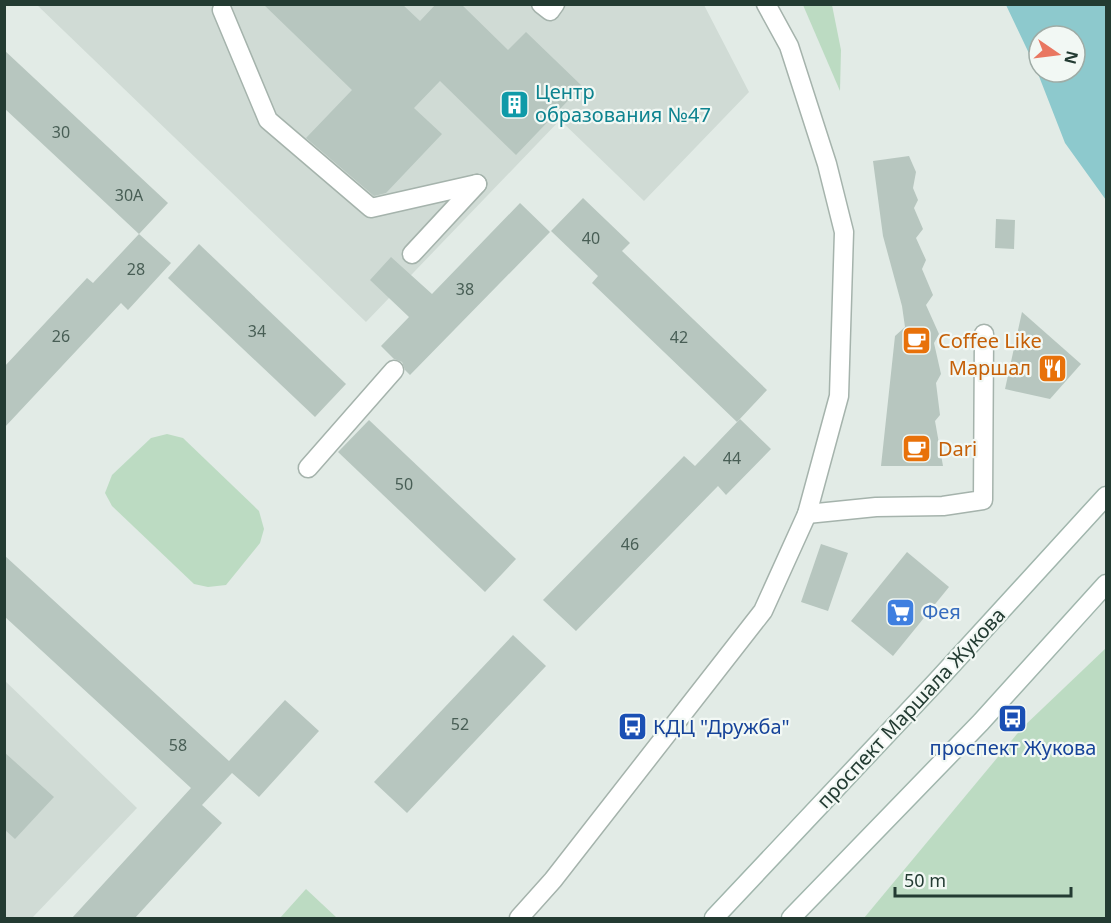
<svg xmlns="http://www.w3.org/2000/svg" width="1111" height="923" font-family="'Noto Sans',sans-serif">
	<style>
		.built { fill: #d0dbd5 }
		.green { fill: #bcdbc2 }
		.water { fill: #8dc9cd; fill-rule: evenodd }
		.building { fill: #b7c6bf }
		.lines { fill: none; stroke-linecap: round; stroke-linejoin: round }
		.minor-casing { stroke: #a5b3ac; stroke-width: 21 }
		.tertiary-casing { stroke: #a5b3ac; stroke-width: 21 }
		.secondary-casing { stroke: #a1b6ad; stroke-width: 21 }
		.minor { stroke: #fff; stroke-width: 18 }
		.tertiary { stroke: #fff; stroke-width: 18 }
		.secondary { stroke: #fff; stroke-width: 18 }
		.labels { text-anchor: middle; stroke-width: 4.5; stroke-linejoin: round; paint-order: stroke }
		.number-label { font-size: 16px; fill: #485e55 }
		.culture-label { font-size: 20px; fill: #0d838f; stroke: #f2f8f4; text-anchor: start }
		.food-label { font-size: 20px; fill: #c56008; stroke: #f2f8f4; text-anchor: start }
		.shop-label { font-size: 20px; fill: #366cbe; stroke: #f2f8f4; text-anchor: start }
		.street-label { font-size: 20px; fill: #233b32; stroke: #f2f8f4 }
		.transit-label { font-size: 20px; fill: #164399; stroke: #f2f8f4; text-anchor: start }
	</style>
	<rect width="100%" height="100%" fill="#e2ebe6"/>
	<!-- built -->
	<g class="built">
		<polygon points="37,5 704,5 749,92 644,201 560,120 366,322"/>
		<polygon points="4,680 137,808 32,918 5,918"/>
	</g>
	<!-- green -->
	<g class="green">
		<polygon points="803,5 832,5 841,50 840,91"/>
		<polygon points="167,434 183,438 259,511 264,529 260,543 226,585 208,587 194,584 112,506 105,493 112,475 151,438"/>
		<polygon points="1106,648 1106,918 864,918 1022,728"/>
		<polygon points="306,889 337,918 280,918"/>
	</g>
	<!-- water -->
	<path class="water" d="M1006 5H1106V200L1065 143 1035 66ZM1039 36H1075V72H1039Z"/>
	<!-- building -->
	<g class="building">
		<polygon points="263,4 402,4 420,21 436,4 461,4 508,50 526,32 582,86 516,155 440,81 414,108 442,134 386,193 374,196 306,138 352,90"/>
		<polygon points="4,50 168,203 139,234 4,108"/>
		<polygon points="909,156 916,172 913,188 918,200 914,208 923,229 916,238 926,260 922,269 933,295 926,305 939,334 934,343 941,374 936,383 940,415 935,421 943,466 881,466 895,336 905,327 902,306 883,236 873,161"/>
		<polygon points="583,198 630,243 622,251 767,390 737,422 592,283 598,276 551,231"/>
		<polygon points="520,203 550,232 410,375 405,370 402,362 394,359 381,346 409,317 370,280 391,257 432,294"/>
		<polygon points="996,219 1015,220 1014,249 995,248"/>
		<polygon points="139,234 171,263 128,310 121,303 4,428 4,367 87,278 93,283"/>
		<polygon points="199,244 346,384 315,417 168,278"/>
		<polygon points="1022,312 1081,364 1050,399 1005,389"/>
		<polygon points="740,419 771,449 726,495 718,486 576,631 543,600 684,456 695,466"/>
		<polygon points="369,420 516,559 485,592 338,452"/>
		<polygon points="821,544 848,553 828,611 801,602"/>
		<polygon points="907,552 949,587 893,656 851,621"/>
		<polygon points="4,555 229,761 285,700 319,731 259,797 232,773 202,805 222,823 135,918 72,918 191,788 4,616"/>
		<polygon points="513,635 546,666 407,813 374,782"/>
		<polygon points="4,752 54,797 15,839 4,829"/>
	</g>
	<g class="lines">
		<defs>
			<g id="minor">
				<polyline points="541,4 550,11 555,4"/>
				<polyline points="222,10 268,120 371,208 477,184"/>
				<polyline points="412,254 477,184"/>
				<polyline points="308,468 394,370"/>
				<polyline points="807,514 876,507 943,506 983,500 984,334"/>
			</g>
			<polyline id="tertiary" points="519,918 553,880 763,611 807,514 839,396 844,232 827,164 789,46 766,4"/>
			<g id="secondary">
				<polyline points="714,918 936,682 1106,496"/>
				<polyline points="791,918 981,722 1106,584"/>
			</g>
		</defs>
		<!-- minor casing -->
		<use href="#minor" class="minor-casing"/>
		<!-- tertiary casing -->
		<use href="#tertiary" class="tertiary-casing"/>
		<!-- secondary casing -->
		<use href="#secondary" class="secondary-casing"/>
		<!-- minor -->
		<use href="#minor" class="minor"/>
		<!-- tertiary -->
		<use href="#tertiary" class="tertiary"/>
		<!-- secondary -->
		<use href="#secondary" class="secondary"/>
	</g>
	<!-- icons -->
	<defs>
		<symbol id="building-square" viewBox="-11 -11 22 22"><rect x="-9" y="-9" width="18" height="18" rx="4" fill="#0f9aa8" stroke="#f2f8f4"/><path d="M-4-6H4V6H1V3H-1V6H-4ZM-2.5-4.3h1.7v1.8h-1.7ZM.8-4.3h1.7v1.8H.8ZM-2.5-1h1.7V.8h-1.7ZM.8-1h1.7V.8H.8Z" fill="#fff"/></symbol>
		<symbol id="cafe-square" viewBox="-11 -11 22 22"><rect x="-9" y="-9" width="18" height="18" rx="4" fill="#e8710a" stroke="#f2f8f4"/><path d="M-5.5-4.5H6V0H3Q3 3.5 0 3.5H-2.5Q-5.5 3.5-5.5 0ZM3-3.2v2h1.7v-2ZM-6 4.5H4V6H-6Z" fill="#fff"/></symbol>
		<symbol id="restaurant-square" viewBox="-11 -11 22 22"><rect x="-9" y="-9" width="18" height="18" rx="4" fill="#e8710a" stroke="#f2f8f4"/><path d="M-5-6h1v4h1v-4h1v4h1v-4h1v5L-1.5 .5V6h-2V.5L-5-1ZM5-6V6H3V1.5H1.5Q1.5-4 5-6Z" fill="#fff"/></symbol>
		<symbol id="supermarket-square" viewBox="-11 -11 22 22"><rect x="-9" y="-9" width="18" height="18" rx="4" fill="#3f7fe0" stroke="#f2f8f4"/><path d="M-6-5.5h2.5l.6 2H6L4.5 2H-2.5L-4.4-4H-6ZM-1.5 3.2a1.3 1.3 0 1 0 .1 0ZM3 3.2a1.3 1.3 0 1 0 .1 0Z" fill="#fff"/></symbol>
		<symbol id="bus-square" viewBox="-11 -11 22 22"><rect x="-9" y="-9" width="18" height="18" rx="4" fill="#1a4fb4" stroke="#f2f8f4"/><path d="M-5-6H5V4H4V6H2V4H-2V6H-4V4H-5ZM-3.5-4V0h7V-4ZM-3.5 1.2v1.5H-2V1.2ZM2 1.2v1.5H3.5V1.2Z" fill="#fff"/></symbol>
	</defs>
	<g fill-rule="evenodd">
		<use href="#building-square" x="498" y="88" width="33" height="33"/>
		<use href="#cafe-square" x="900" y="324" width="33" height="33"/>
		<use href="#restaurant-square" x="1036" y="352" width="33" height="33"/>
		<use href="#cafe-square" x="900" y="432" width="33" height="33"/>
		<use href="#supermarket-square" x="884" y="596" width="33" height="33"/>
		<use href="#bus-square" x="996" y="702" width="33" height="33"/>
		<use href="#bus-square" x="616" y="710" width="33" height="33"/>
	</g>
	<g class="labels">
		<!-- number labels -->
		<g class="number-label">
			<text x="61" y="138">30</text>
			<text x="129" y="201">30А</text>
			<text x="591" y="244">40</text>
			<text x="136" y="275">28</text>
			<text x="465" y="295">38</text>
			<text x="257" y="337">34</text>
			<text x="61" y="342">26</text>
			<text x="679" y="343">42</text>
			<text x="732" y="464">44</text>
			<text x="404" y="490">50</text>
			<text x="630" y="550">46</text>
			<text x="460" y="730">52</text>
			<text x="178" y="751">58</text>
		</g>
		<!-- culture labels -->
		<g class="culture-label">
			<text x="535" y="99">Центр<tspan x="535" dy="23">образования №47</tspan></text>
		</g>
		<!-- food labels -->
		<g class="food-label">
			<text x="938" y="348">Coffee Like</text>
			<text x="1031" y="375" text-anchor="end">Маршал</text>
			<text x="938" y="456">Dari</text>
		</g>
		<!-- shop labels -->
		<g class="shop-label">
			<text x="922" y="619">Фея</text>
		</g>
		<!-- street labels -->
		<g class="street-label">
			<text transform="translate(911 708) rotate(-47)" y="7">проспект Маршала Жукова</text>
		</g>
		<!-- transit labels -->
		<g class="transit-label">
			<text x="653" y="734">КДЦ "Дружба"</text>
			<text x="1013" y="755" text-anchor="middle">проспект Жукова</text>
		</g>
	</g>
	<!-- border -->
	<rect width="1111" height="923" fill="none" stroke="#233b32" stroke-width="12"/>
	<!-- north arrow -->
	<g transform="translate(1057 54) rotate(104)"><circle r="28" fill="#f2f8f4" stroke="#9faca6" stroke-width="1.5"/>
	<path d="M0-4.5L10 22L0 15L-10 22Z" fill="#e97761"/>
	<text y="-9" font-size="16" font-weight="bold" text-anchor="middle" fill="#233b32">N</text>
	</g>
	<!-- scale -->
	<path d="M895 887v9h176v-9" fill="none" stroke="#233b32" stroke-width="3"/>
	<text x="904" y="887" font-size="18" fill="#233b32" stroke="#f2f8f4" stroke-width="4.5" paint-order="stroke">50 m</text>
</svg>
